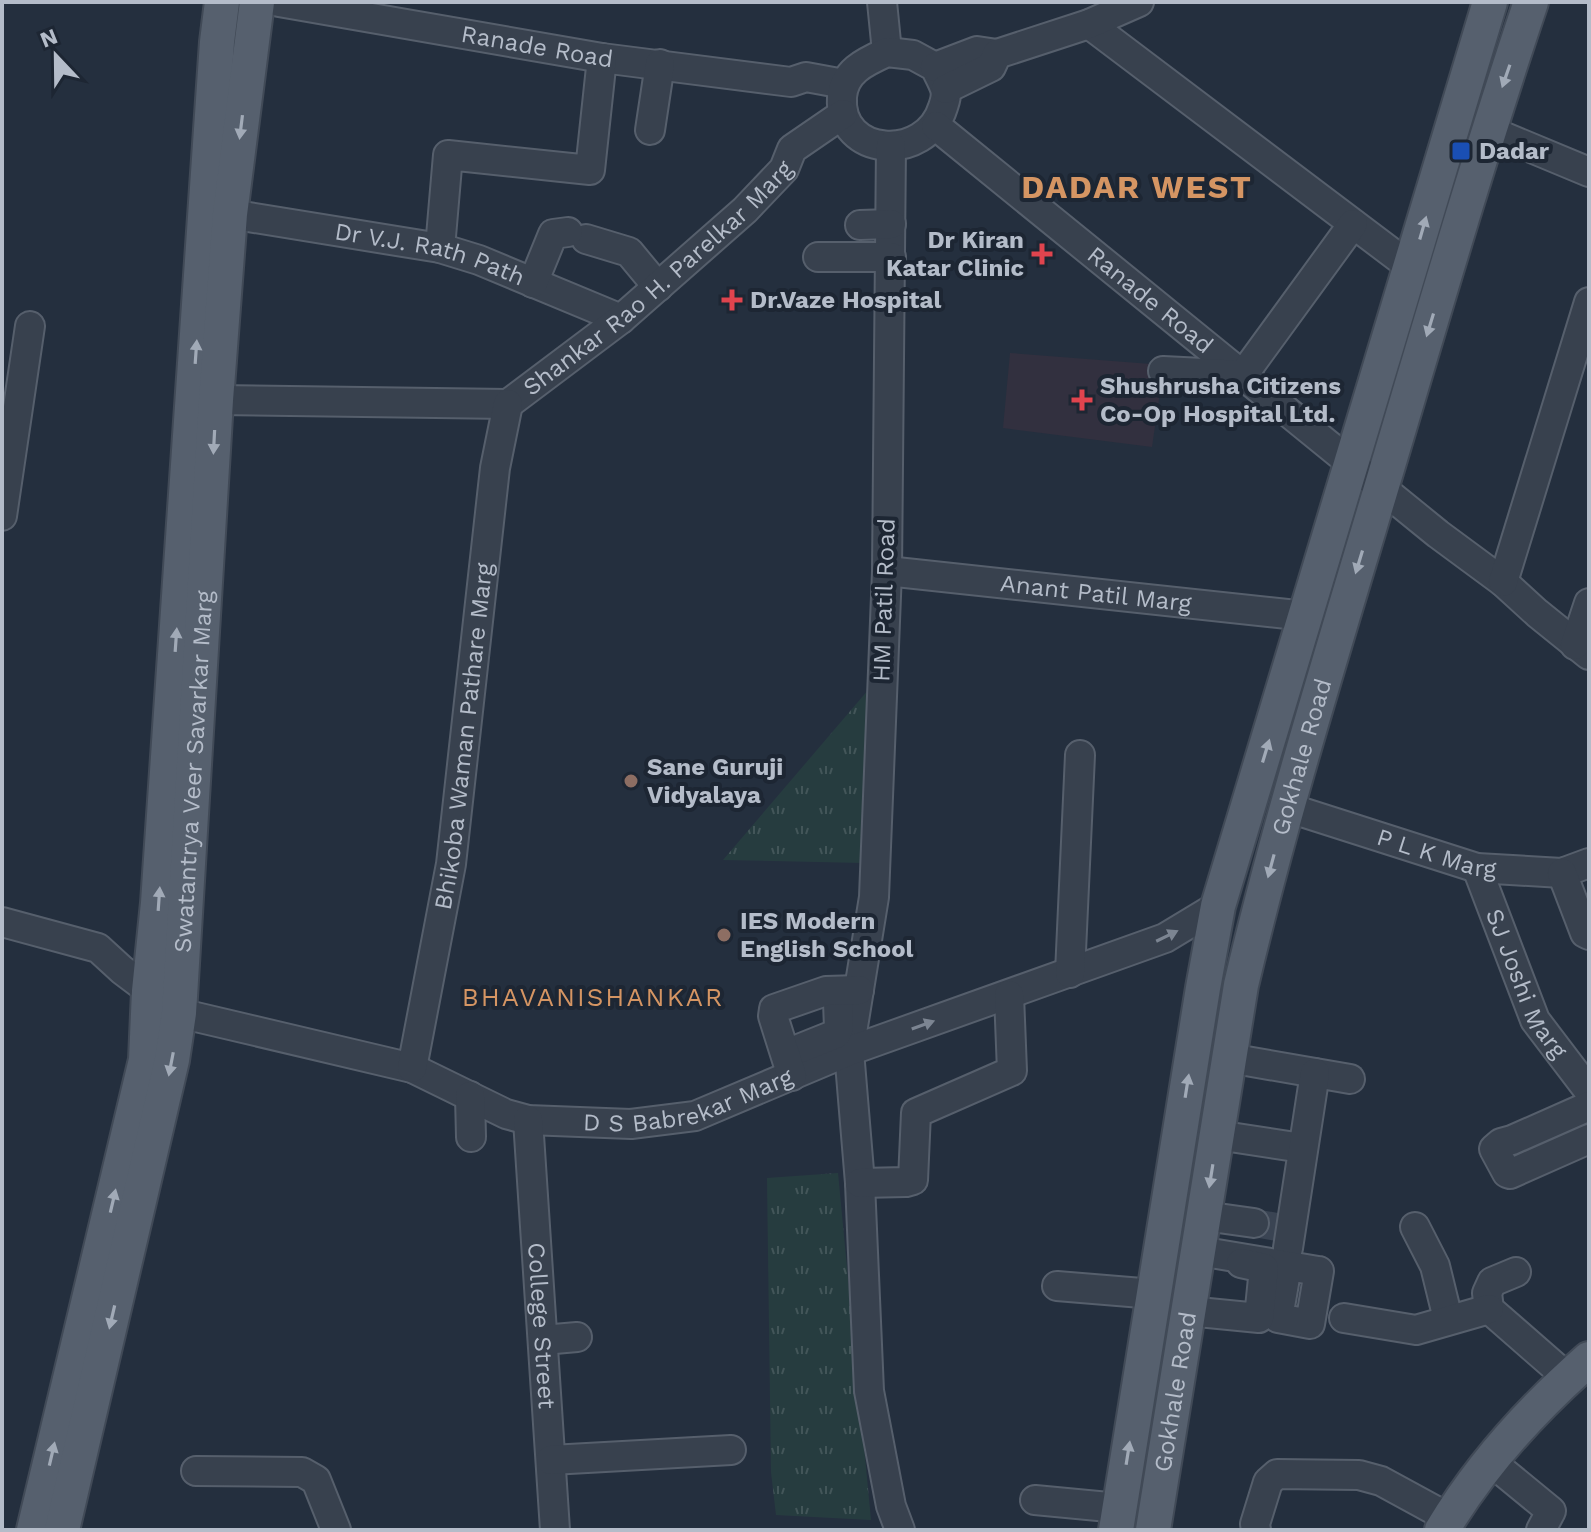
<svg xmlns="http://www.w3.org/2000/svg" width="1591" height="1532" font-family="'Work Sans',sans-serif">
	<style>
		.medical { fill: #32303f }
		.park { fill: url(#park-tufts) }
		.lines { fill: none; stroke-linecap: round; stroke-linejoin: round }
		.minor-tunnel { stroke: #3a4453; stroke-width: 28; stroke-dasharray: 28 14; stroke-linecap: butt }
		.minor-casing { stroke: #565f6c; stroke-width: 32 }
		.major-casing { stroke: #414a57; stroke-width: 38 }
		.minor { stroke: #38414e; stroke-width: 28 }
		.major { stroke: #56606e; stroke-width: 34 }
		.oneway { fill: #a1aab7 }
		.oneway2 { fill: #7c8592 }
		.transit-dot { fill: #1a4fb4; stroke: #1d2633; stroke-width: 3 }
		.health-dot { fill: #e0444e; stroke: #1d2633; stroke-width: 3 }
		.education-dot { fill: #8d6e63; stroke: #1d2633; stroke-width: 3 }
		.labels { text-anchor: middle; stroke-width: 8; stroke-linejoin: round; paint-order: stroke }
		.street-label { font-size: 24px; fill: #b4bcc9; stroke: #1d2633 }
		.poi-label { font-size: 24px; font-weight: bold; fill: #b4bcc9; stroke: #1d2633; text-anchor: start }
		.neighbourhood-label { font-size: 26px; letter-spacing: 2px; fill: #d59563; stroke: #1d2633 }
		.district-label { font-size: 32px; font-weight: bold; letter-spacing: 2px; fill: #d59563; stroke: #1d2633 }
	</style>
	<defs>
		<pattern id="park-tufts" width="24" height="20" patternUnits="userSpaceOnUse" patternTransform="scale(2)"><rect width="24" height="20" fill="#263c3f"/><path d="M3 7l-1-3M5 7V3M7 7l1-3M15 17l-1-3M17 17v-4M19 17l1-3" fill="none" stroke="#435659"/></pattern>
	</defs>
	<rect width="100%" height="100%" fill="#242f3e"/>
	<!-- medical -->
	<polygon class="medical" points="1010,353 1164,365 1152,447 1003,428"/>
	<!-- park -->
	<g class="park">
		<polygon points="869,689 864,863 723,860"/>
		<polygon points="838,1173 871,1520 776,1515 771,1472 767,1178"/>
	</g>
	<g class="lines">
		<!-- minor-tunnel -->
		<polyline class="minor-tunnel" points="1254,1223 1277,1227"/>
		<defs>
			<g id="minor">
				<path id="s1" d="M279 2 602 58 791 82 806 77 844 84"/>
				<polyline points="882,2 887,52"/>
				<polyline points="1089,24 1412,268"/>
				<path d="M887 52 913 55 935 67C938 74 943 82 945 89 947 96 945 101 943 107 926 163 838 157 842 97 844 71 865 62 887 52Z"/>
				<polyline points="935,67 977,51 997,54"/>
				<polyline points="946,89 991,67 997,54 1089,24 1139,2"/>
				<path id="s2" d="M936 126 1438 534 1503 582 1537 613 1589 655"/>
				<polyline points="650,130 660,64"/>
				<polyline points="1488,130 1589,172"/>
				<polyline points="891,146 887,571 874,897 849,1051 860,1183 869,1391 891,1506 900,1530"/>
				<path id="s3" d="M230 214 440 248 479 260 621 319"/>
				<polyline points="860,225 891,224"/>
				<polyline points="586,239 629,252 658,287"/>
				<polyline points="440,248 448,155 590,170 602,58"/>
				<polyline points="818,257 891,257"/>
				<polyline points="533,283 553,234 568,232"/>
				<polyline points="1163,371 1243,375 1353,224"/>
				<path id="s4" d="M216 400 508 404 621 319 745 210 784 169 792 149 843 114"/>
				<polyline points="2,516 30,326"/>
				<path id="s5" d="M887 571 1306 616"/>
				<polyline points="1503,582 1589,302"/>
				<polyline points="1575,645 1589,603"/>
				<path id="s6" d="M1286 807 1477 868 1562 873 1589 863"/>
				<path id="s7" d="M1477 868 1535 1020 1589 1091"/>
				<polyline points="1562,873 1585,933 1589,935"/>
				<path id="s8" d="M2 922 98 948 122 970 179 1013 412 1068 506 1114 528 1120 631 1124 695 1116 849 1051 1165 938 1218 906"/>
				<polyline points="1070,973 1080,755"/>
				<polyline points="786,1054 836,1034 839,1028 838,1002"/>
				<polyline points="1229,1058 1350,1079"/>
				<path id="s9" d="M412 1068 451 864 495 468 508 404"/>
				<polyline points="792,1076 773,1016 774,1009 826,991 859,990"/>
				<polyline points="470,1096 471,1137"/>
				<polyline points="1589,1106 1512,1140 1501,1143 1494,1149 1507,1173 1510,1174 1589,1139"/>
				<path id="s10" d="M528 1120 555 1530"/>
				<polyline points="1217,1135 1302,1148"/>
				<polyline points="860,1183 906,1182 913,1180 916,1113 1012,1071 1009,995"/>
				<polyline points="1204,1216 1254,1223"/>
				<polyline points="1415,1227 1435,1266 1448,1319"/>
				<polyline points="1288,1248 1315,1073"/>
				<polyline points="1199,1251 1318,1271 1319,1271 1310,1324 1278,1318 1287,1266"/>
				<polyline points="1516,1272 1492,1282 1487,1293 1489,1309 1568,1378"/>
				<polyline points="1057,1286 1154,1294"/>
				<polyline points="1188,1311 1259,1318 1264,1268 1241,1263"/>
				<polyline points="1344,1318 1416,1330 1489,1309"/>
				<polyline points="543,1340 577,1337"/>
				<polyline points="551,1460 731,1450"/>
				<polyline points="1490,1461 1551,1511 1541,1530"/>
				<polyline points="196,1471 302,1472 316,1480 336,1530"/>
				<polyline points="1035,1500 1119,1508"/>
				<polyline points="1256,1530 1255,1524 1268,1482 1277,1474 1359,1475 1381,1481 1449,1518"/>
			</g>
			<g id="major">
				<polyline points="34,1530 146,1060 149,991 158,903 217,42 222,2"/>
				<path id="s11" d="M62 1530 172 1060 179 1013 216 400 230 214 257 2"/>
				<polyline points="1116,1530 1203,988 1218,906 1490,2"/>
				<path id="s12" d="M1153 1530 1241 985C1279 825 1327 669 1374 512 1425 342 1474 171 1531 2"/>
				<path d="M1442 1530C1481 1465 1532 1409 1589 1359"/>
			</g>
		</defs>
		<!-- minor casing -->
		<use href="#minor" class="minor-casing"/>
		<!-- major casing -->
		<use href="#major" class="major-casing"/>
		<!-- minor -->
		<use href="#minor" class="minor"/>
		<!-- major -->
		<use href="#major" class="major"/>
	</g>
	<!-- one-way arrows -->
	<defs><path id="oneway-solid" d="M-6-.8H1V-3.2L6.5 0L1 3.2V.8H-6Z" transform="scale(2)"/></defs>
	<g class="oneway">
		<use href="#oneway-solid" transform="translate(1506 76) rotate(109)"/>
		<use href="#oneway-solid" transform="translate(241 127) rotate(97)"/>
		<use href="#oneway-solid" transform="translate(1423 228) rotate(-74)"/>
		<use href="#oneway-solid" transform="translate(1430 325) rotate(107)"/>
		<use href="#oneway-solid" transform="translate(196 352) rotate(-86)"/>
		<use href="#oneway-solid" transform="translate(214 442) rotate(93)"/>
		<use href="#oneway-solid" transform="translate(1359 562) rotate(107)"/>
		<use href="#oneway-solid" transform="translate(176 640) rotate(-86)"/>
		<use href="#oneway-solid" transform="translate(1266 751) rotate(-73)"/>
		<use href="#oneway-solid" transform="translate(1271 866) rotate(105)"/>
		<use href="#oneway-solid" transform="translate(159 899) rotate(-86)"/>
		<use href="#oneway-solid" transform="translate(171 1064) rotate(101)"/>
		<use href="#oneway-solid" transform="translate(1187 1086) rotate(-81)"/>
		<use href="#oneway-solid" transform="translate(1211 1176) rotate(99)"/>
		<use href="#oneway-solid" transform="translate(113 1201) rotate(-77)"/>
		<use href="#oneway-solid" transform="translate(112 1317) rotate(103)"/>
		<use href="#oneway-solid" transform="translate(1128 1453) rotate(-81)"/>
		<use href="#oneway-solid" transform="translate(52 1454) rotate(-77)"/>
	</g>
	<g class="oneway2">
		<use href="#oneway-solid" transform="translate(1167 936) rotate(-26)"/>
		<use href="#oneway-solid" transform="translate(923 1025) rotate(-20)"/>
	</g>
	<!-- markers -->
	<rect class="transit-dot" x="1451" y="141" width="20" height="20" rx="4"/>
	<g class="health-dot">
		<path d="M1038 242h8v8h8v8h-8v8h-8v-8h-8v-8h8z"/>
		<path d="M728 288h8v8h8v8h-8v8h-8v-8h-8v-8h8z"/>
		<path d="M1078 388h8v8h8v8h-8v8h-8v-8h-8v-8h8z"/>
	</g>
	<g class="education-dot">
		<circle cx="631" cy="781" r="8"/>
		<circle cx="724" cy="935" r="8"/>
	</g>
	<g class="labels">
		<!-- street labels -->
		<g class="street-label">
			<text dy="8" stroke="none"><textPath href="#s1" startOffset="262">Ranade Road</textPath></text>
			<text dy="8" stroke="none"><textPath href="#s3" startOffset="204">Dr V.J. Rath Path</textPath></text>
			<text dy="8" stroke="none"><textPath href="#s4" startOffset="488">Shankar Rao H. Parelkar Marg</textPath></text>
			<text dy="8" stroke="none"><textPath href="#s2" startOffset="276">Ranade Road</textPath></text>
			<text dy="8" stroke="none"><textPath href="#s5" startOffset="210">Anant Patil Marg</textPath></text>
			<text transform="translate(884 600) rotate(-88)" y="8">HM Patil Road</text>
			<text dy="8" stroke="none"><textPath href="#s9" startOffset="336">Bhikoba Waman Pathare Marg</textPath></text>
			<text dy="8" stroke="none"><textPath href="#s12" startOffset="788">Gokhale Road</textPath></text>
			<text dy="8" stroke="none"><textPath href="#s11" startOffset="772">Swatantrya Veer Savarkar Marg</textPath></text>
			<text dy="8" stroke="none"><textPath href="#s6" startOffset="158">P L K Marg</textPath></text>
			<text dy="8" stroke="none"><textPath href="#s7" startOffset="126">SJ Joshi Marg</textPath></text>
			<text dy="8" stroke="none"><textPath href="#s8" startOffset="734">D S Babrekar Marg</textPath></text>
			<text dy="8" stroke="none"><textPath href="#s10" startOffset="206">College Street</textPath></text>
			<text dy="8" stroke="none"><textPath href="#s12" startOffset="140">Gokhale Road</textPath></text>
		</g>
		<!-- poi labels -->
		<g class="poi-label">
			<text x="1479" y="159">Dadar</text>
			<text x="1024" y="248" text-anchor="end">Dr Kiran<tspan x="1024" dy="28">Katar Clinic</tspan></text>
			<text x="750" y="308">Dr.Vaze Hospital</text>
			<text x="1100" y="394">Shushrusha Citizens<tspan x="1100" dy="28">Co-Op Hospital Ltd.</tspan></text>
			<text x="647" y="775">Sane Guruji<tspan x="647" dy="28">Vidyalaya</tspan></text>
			<text x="740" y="929">IES Modern<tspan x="740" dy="28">English School</tspan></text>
		</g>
		<!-- neighbourhood labels -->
		<g class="neighbourhood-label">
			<text x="593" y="1006">BHAVANISHANKAR</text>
		</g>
		<!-- district labels -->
		<g class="district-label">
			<text x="1137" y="198">DADAR WEST</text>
		</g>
	</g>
	<!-- border -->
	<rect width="1591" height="1532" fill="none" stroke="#b4bcc9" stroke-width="8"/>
	<!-- north arrow -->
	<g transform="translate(56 56) rotate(338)" stroke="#1d2633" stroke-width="6" paint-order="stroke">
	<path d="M0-6L14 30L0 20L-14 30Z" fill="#b4bcc9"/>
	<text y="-12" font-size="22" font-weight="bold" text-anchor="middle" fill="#b4bcc9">N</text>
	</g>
</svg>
